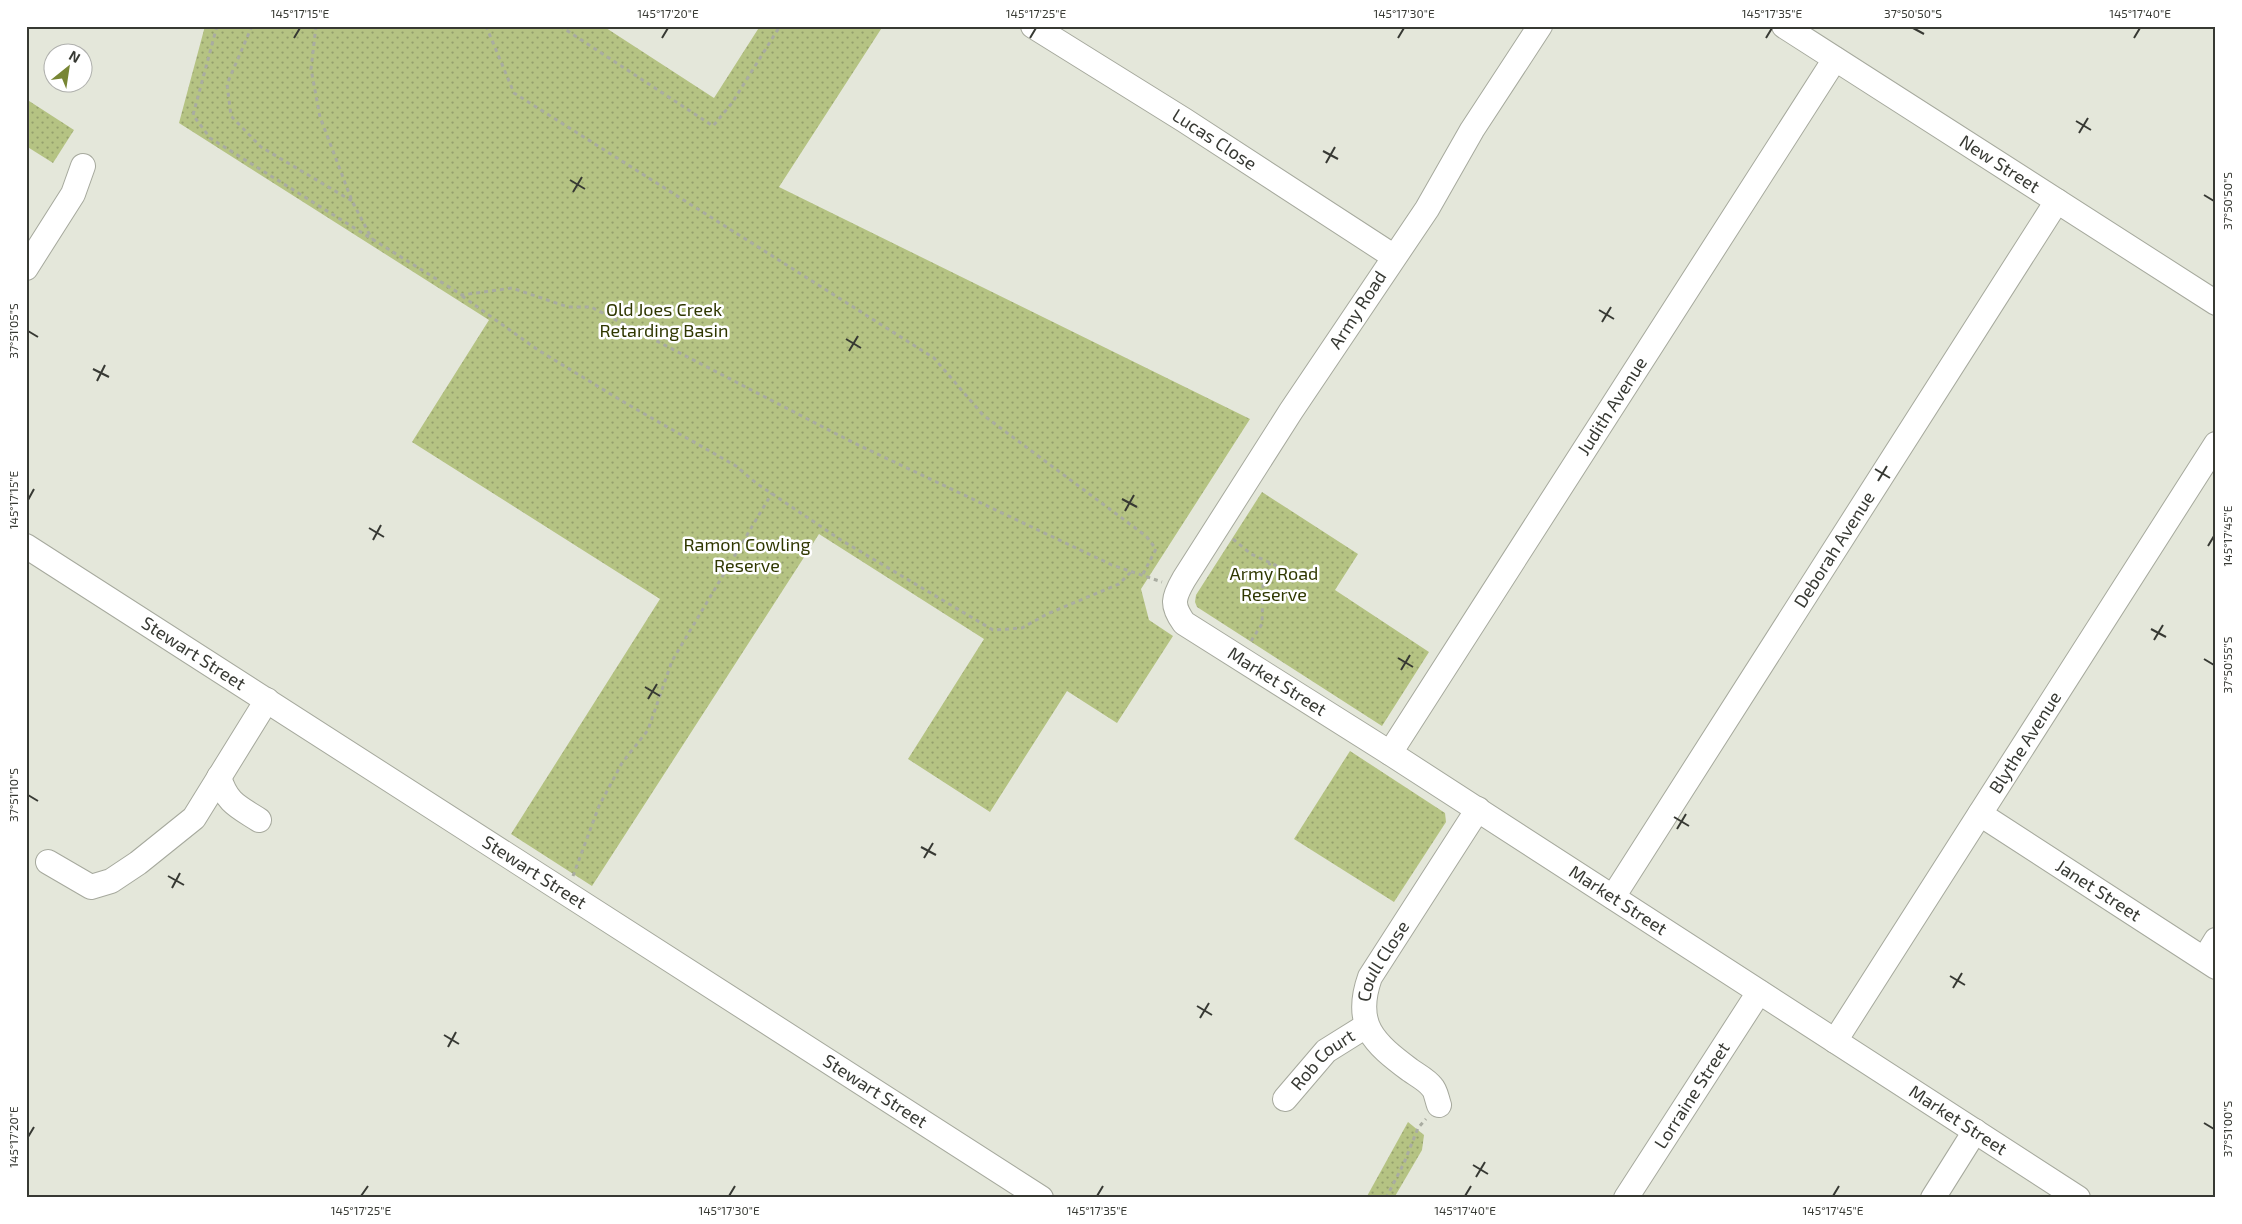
<svg xmlns="http://www.w3.org/2000/svg" width="2242" height="1224" font-family="'Exo 2',sans-serif">
	<style>
		.park { fill: url(#park-dots) }
		.lines { fill: none; stroke-linecap: round; stroke-linejoin: round }
		.minor-casing { stroke: #a6a99d; stroke-width: 26 }
		.path { stroke: #a9aca1; stroke-width: 3; stroke-dasharray: 4 4; stroke-linecap: butt }
		.minor { stroke: #fff; stroke-width: 24 }
		.ticks { fill: none; stroke: #373933; stroke-width: 2 }
		.labels { text-anchor: middle; stroke-width: 5; stroke-linejoin: round; paint-order: stroke }
		.street-label { font-size: 18px; fill: #373933; stroke: #fff }
		.park-label { font-size: 18px; fill: #2f3700; stroke: #fff }
		.neatline { fill: none; stroke: #373933; stroke-width: 2 }
		.ticks-label { font-size: 12px; text-anchor: middle; fill: #373933 }
	</style>
	<defs>
		<pattern id="park-dots" width="8" height="8" patternUnits="userSpaceOnUse" patternTransform="scale(1.25)"><rect width="8" height="8" fill="#b5c383"/><path d="M2 2h.1M6 6h.1" fill="none" stroke="#949f6c" stroke-width="1.8" stroke-linecap="round"/></pattern>
	</defs>
	<rect width="100%" height="100%" fill="#e4e7da"/>
	<!-- park -->
	<g class="park">
		<polygon points="205,26 603,26 714,98 760,26 883,26 779,187 1250,419 1141,589 1149,620 1173,636 1117,723 1067,691 990,812 908,759 984,639 819,534 592,886 511,834 660,599 412,442 489,320 179,123"/>
		<polygon points="26,99 74,130 53,163 26,146"/>
		<polygon points="1262,492 1358,554 1335,590 1429,652 1382,726 1197,607 1195,602 1196,595"/>
		<polygon points="1350,751 1445,813 1446,822 1394,902 1294,839"/>
		<polygon points="1408,1122 1424,1135 1422,1150 1394,1198 1366,1198"/>
	</g>
	<g class="lines">
		<defs>
			<g id="minor">
				<path id="s1" d="M1033 26 1184 120 1393 256"/>
				<path id="s2" d="M1540 26 1472 130 1427 209 1291 411 1184 579C1173 598 1171 605 1184 623L1390 753 2078 1198"/>
				<path id="s3" d="M1784 26 2216 303"/>
				<polyline points="26,268 73,194 83,166"/>
				<path id="s4" d="M26 546 1041 1198"/>
				<path id="s5" d="M1390 753 1835 59"/>
				<path d="M219 777C227 803 237 806 259 820"/>
				<path id="s6" d="M1980 814 2216 967"/>
				<polyline points="48,862 91,887 111,881 138,863 194,818 267,700"/>
				<path id="s7" d="M1613 897 2057 201"/>
				<polyline points="2205,958 2216,940"/>
				<path id="s8" d="M1835 1041 2216 444"/>
				<path id="s9" d="M1285 1099 1326 1051 1366 1026"/>
				<path id="s10" d="M1439 1105C1437 1100 1436 1091 1432 1087 1427 1080 1417 1075 1410 1070 1374 1043 1353 1025 1370 977L1478 809"/>
				<path id="s11" d="M1626 1198 1759 992"/>
				<polyline points="1933,1198 1975,1131"/>
			</g>
		</defs>
		<!-- minor casing -->
		<use href="#minor" class="minor-casing"/>
		<!-- path -->
		<g class="path">
			<polyline points="217,26 193,115 210,138 462,295 512,288 568,307 591,307 852,442 1112,565 1162,582"/>
			<polyline points="252,26 227,84 231,116 261,147 352,201"/>
			<polyline points="316,26 311,69 320,117 352,201 372,239"/>
			<polyline points="486,26 514,93 934,358 983,415 1146,536 1156,549 1142,576"/>
			<polyline points="560,26 713,126 732,103 780,26"/>
			<polyline points="462,296 538,350 627,404 736,466 756,483 841,540 993,630 1022,628 1047,614 1119,584 1131,572"/>
			<polyline points="1233,539 1251,554 1297,575"/>
			<polyline points="1251,641 1262,624 1263,584 1270,563"/>
			<polyline points="573,876 599,806 622,763 648,730 672,661 772,493"/>
			<polyline points="1386,1198 1404,1163 1418,1128 1426,1119"/>
		</g>
		<!-- minor -->
		<use href="#minor" class="minor"/>
	</g>
	<!-- ticks -->
	<path class="ticks" d="M1913 28 1924 34M294 38 300 28M662 38 668 28M1030 38 1036 28M1398 38 1404 28M1766 38 1772 28M2134 38 2140 28M2076 121 2091 130M2079 133 2088 118M1323 151 1338 159M1326 163 1335 147M570 180 585 189M573 192 582 177M2204 195 2214 201M1599 310 1614 319M1602 322 1611 307M28 331 38 337M846 339 861 348M849 351 858 336M93 369 109 377M97 381 105 365M1875 469 1890 478M1878 481 1887 466M1122 499 1137 507M28 500 34 489M1125 511 1134 495M369 528 384 537M373 540 381 525M2208 546 2214 536M2151 629 2166 637M2154 640 2163 625M1398 658 1413 667M2204 659 2214 665M1401 670 1410 655M645 687 660 696M648 699 657 684M28 795 38 801M1674 817 1689 826M1677 829 1686 814M921 847 936 855M924 858 933 843M168 876 184 885M172 888 180 873M1950 976 1965 985M1953 988 1962 973M1197 1006 1212 1015M1200 1018 1209 1003M444 1035 459 1044M448 1047 456 1032M2204 1123 2214 1129M28 1137 34 1127M1473 1165 1488 1174M1476 1177 1485 1162M361 1196 368 1186M729 1196 735 1186M1097 1196 1103 1186M1465 1196 1471 1186M1833 1196 1839 1186"/>
	<g class="labels">
		<!-- street labels -->
		<g class="street-label">
			<text dy="6" stroke="none"><textPath href="#s1" startOffset="214">Lucas Close</textPath></text>
			<text dy="6" stroke="none"><textPath href="#s3" startOffset="256">New Street</textPath></text>
			<text transform="translate(1358 310) rotate(-57)" y="6">Army Road</text>
			<text dy="6" stroke="none"><textPath href="#s5" startOffset="412">Judith Avenue</textPath></text>
			<text dy="6" stroke="none"><textPath href="#s7" startOffset="412">Deborah Avenue</textPath></text>
			<text dy="6" stroke="none"><textPath href="#s4" startOffset="199">Stewart Street</textPath></text>
			<text dy="6" stroke="none"><textPath href="#s2" startOffset="816">Market Street</textPath></text>
			<text dy="6" stroke="none"><textPath href="#s8" startOffset="354">Blythe Avenue</textPath></text>
			<text dy="6" stroke="none"><textPath href="#s4" startOffset="604">Stewart Street</textPath></text>
			<text dy="6" stroke="none"><textPath href="#s6" startOffset="141">Janet Street</textPath></text>
			<text dy="6" stroke="none"><textPath href="#s2" startOffset="1221">Market Street</textPath></text>
			<text dy="6" stroke="none"><textPath href="#s10" startOffset="179">Coull Close</textPath></text>
			<text dy="6" stroke="none"><textPath href="#s9" startOffset="55">Rob Court</textPath></text>
			<text dy="6" stroke="none"><textPath href="#s4" startOffset="1009">Stewart Street</textPath></text>
			<text dy="6" stroke="none"><textPath href="#s11" startOffset="122">Lorraine Street</textPath></text>
			<text dy="6" stroke="none"><textPath href="#s2" startOffset="1626">Market Street</textPath></text>
		</g>
		<!-- park labels -->
		<g class="park-label">
			<text x="664" y="316">Old Joes Creek<tspan x="664" dy="21">Retarding Basin</tspan></text>
			<text x="747" y="551">Ramon Cowling<tspan x="747" dy="21">Reserve</tspan></text>
			<text x="1274" y="580">Army Road<tspan x="1274" dy="21">Reserve</tspan></text>
		</g>
	</g>
	<!-- border -->
	<rect width="2242" height="1224" fill="none" stroke="#ffffff" stroke-width="55"/>
	<!-- north arrow -->
	<g transform="translate(68 68) rotate(30)"><circle r="24" fill="#ffffff" stroke="#afb0ad"/>
	<path d="M0-4L9 19L0 12L-9 19Z" fill="#788634"/>
	<text y="-8" font-size="14" font-weight="bold" text-anchor="middle" fill="#373933">N</text>
	</g>
	<rect x="28" y="28" width="2186" height="1168" class="neatline"/>
	<g class="ticks-label">
		<text x="300" y="18">145°17'15"E</text>
		<text x="668" y="18">145°17'20"E</text>
		<text x="1036" y="18">145°17'25"E</text>
		<text x="1404" y="18">145°17'30"E</text>
		<text x="1772" y="18">145°17'35"E</text>
		<text x="1913" y="18">37°50'50"S</text>
		<text x="2140" y="18">145°17'40"E</text>
		<text transform="translate(2228 201) rotate(-90)" y="4">37°50'50"S</text>
		<text transform="translate(14 331) rotate(-90)" y="4">37°51'05"S</text>
		<text transform="translate(14 500) rotate(-90)" y="4">145°17'15"E</text>
		<text transform="translate(2228 536) rotate(-90)" y="4">145°17'45"E</text>
		<text transform="translate(2228 665) rotate(-90)" y="4">37°50'55"S</text>
		<text transform="translate(14 795) rotate(-90)" y="4">37°51'10"S</text>
		<text transform="translate(2228 1129) rotate(-90)" y="4">37°51'00"S</text>
		<text transform="translate(14 1137) rotate(-90)" y="4">145°17'20"E</text>
		<text x="361" y="1215">145°17'25"E</text>
		<text x="729" y="1215">145°17'30"E</text>
		<text x="1097" y="1215">145°17'35"E</text>
		<text x="1465" y="1215">145°17'40"E</text>
		<text x="1833" y="1215">145°17'45"E</text>
	</g>
</svg>
